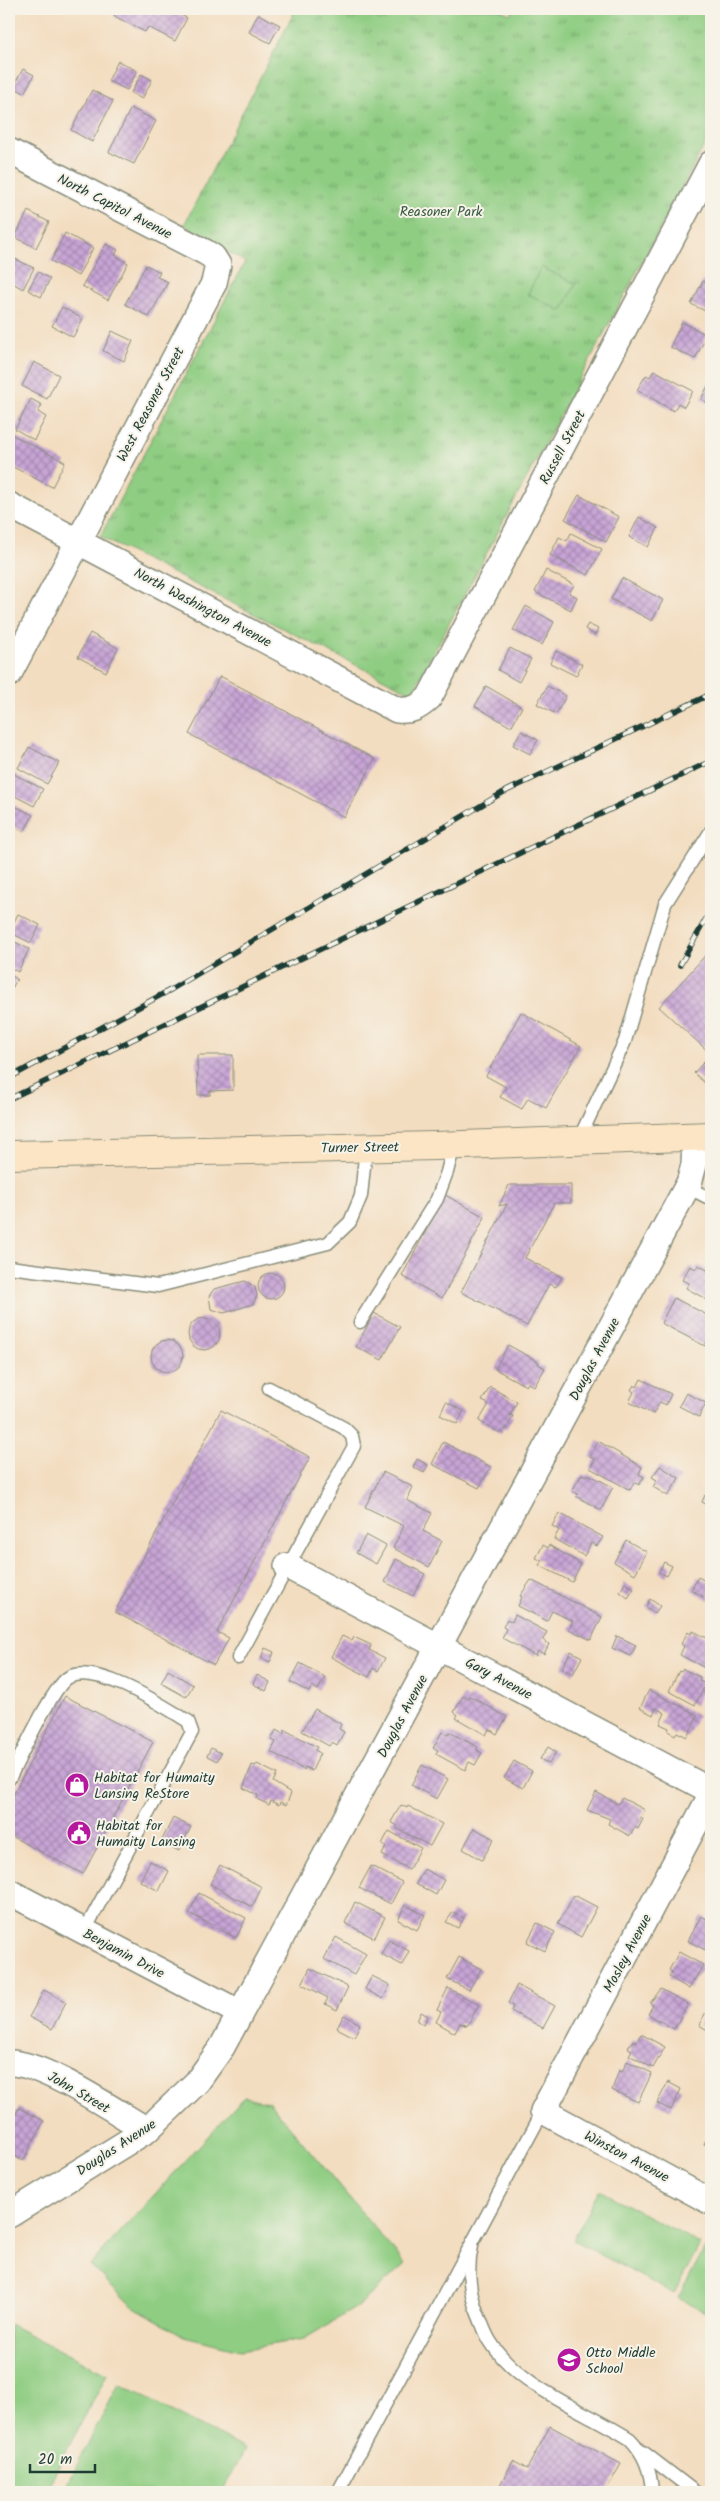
<svg xmlns="http://www.w3.org/2000/svg" width="720" height="2501" font-family="Kalam,sans-serif">
	<style>
		.park { fill: url(#park-tufts); stroke: #57855b }
		.garden { fill: #8fcd82; stroke: #57855b }
		.building { fill: url(#building-cross-hatch) }
		.lines { fill: none; stroke-linecap: round; stroke-linejoin: round }
		.lane-casing { stroke: #898d7a; stroke-width: 15 }
		.street-casing { stroke: #898d7a; stroke-width: 28 }
		.secondary-casing { stroke: #898d7a; stroke-width: 30 }
		.lane { stroke: #fff; stroke-width: 12 }
		.street { stroke: #fff; stroke-width: 25 }
		.secondary { stroke: #fce5c4; stroke-width: 28 }
		.rail-casing { stroke: #1f3d34; stroke-width: 5.5 }
		.rail { stroke: #f7f3e8; stroke-width: 4; stroke-dasharray: 11; stroke-linecap: butt }
		.labels { text-anchor: middle; stroke-width: 4; stroke-linejoin: round; paint-order: stroke }
		.street-label { font-size: 14px; fill: #1f3d34; stroke: #f7f3e8 }
		.park-label { font-size: 14px; fill: #355a44; stroke: #f7f3e8 }
		.poi-label { font-size: 14px; fill: #1f3d34; stroke: #f7f3e8; text-anchor: start }
	</style>
	<defs>
		<pattern id="park-tufts" width="24" height="20" patternUnits="userSpaceOnUse" patternTransform="scale(1.25)"><rect width="24" height="20" fill="#8fcd82"/><path d="M3 7l-1-3M5 7V3M7 7l1-3M15 17l-1-3M17 17v-4M19 17l1-3" fill="none" stroke="#74a86b"/></pattern>
		<pattern id="building-cross-hatch" width="8" height="8" patternUnits="userSpaceOnUse" patternTransform="scale(1.25)"><rect width="8" height="8" fill="#c8a4d6"/><path d="M0 0l8 8M0 8l8-8" fill="none" stroke="#a287ae"/></pattern>
	</defs>
	<rect width="100%" height="100%" fill="#f7f3e8"/>
	<filter id="ink" filterUnits="userSpaceOnUse"><feTurbulence type="fractalNoise" baseFrequency=".02" numOctaves="2"/><feDisplacementMap in="SourceGraphic" scale="10" xChannelSelector="R" yChannelSelector="G"/><feConvolveMatrix kernelMatrix="1 2 1 2 8 2 1 2 1" color-interpolation-filters="sRGB"/></filter>
	<filter id="wash" filterUnits="userSpaceOnUse"><feTurbulence type="fractalNoise" baseFrequency=".0096" numOctaves="4" result="noise"/><feDisplacementMap in="SourceGraphic" scale="20" xChannelSelector="R" yChannelSelector="G"/><feGaussianBlur stdDeviation="1.12" result="paint"/><feColorMatrix in="noise" values="0 0 0 0 0 0 0 0 0 0 0 0 0 0 0 0 0 1.4 0 .05"/><feComposite in="paint" operator="in"/></filter>
	<g filter="url(#wash)">
		<rect width="100%" height="100%" fill="#f3ddc0"/>
		<!-- park -->
		<polygon class="park" points="296,9 499,9 510,14 513,9 711,9 711,133 412,693 100,537 245,262 184,225"/>
		<!-- garden -->
		<g class="garden">
			<polygon points="541,267 576,284 562,311 528,294"/>
			<polygon points="244,2097 269,2102 405,2264 357,2307 304,2339 240,2350 184,2336 131,2305 90,2265"/>
			<polygon points="599,2190 700,2244 674,2294 573,2240"/>
			<polygon points="705,2248 711,2251 711,2315 678,2298"/>
			<polygon points="9,2324 107,2374 45,2492 9,2492"/>
			<polygon points="119,2384 245,2449 222,2492 63,2492"/>
		</g>
		<g id="blocks">
			<!-- building -->
			<g class="building">
				<polygon points="117,9 169,9 187,18 175,41 148,27 145,32 114,16"/>
				<polygon points="258,14 280,25 270,43 249,32"/>
				<polygon points="118,61 137,71 127,90 108,81"/>
				<polygon points="23,69 34,75 24,93 13,87"/>
				<polygon points="141,74 152,80 142,99 131,93"/>
				<polygon points="92,90 113,101 92,142 71,130"/>
				<polygon points="131,108 156,121 134,164 109,152"/>
				<polygon points="28,211 49,222 36,248 15,237"/>
				<polygon points="65,233 93,248 78,276 51,261"/>
				<polygon points="106,244 118,250 115,255 128,263 108,300 82,286"/>
				<polygon points="11,257 34,268 23,289 9,281 9,262"/>
				<polygon points="146,265 160,272 157,277 168,282 149,317 125,304"/>
				<polygon points="38,272 50,279 41,297 28,290"/>
				<polygon points="703,281 711,285 711,314 691,304"/>
				<polygon points="62,307 83,319 73,337 52,326"/>
				<polygon points="682,322 707,335 695,359 670,347"/>
				<polygon points="112,331 133,341 124,361 103,351"/>
				<polygon points="34,362 59,375 47,399 22,386"/>
				<polygon points="654,370 693,391 684,407 678,403 674,411 637,390 646,375 650,377"/>
				<polygon points="710,382 711,382 711,405 701,399"/>
				<polygon points="31,399 42,405 38,412 46,417 34,440 15,429"/>
				<polygon points="9,433 65,462 52,487 9,465"/>
				<polygon points="579,495 619,517 606,542 565,519"/>
				<polygon points="639,517 658,528 648,547 629,537"/>
				<polygon points="571,533 602,549 588,575 550,555 559,537 567,541"/>
				<polygon points="546,570 574,585 569,593 577,597 571,610 535,592"/>
				<polygon points="622,578 663,600 652,621 611,599"/>
				<polygon points="526,606 554,622 542,645 513,630"/>
				<polygon points="588,624 598,629 595,635 585,629"/>
				<polygon points="90,633 118,648 106,672 78,657"/>
				<polygon points="510,648 531,659 519,682 498,670"/>
				<polygon points="556,651 582,664 576,676 550,663"/>
				<polygon points="220,676 375,759 344,817 189,734"/>
				<polygon points="486,686 522,707 511,727 475,706"/>
				<polygon points="547,686 566,696 556,714 537,704"/>
				<polygon points="521,731 538,740 530,754 513,745"/>
				<polygon points="29,747 59,763 47,784 18,768"/>
				<polygon points="12,773 43,789 34,806 9,793 9,780"/>
				<polygon points="9,803 33,815 24,832 9,824"/>
				<polygon points="18,914 40,925 31,943 9,932"/>
				<polygon points="9,939 29,949 18,972 9,967"/>
				<polygon points="711,949 711,1084 709,1087 694,1073 711,1054 659,1007"/>
				<polygon points="9,974 17,979 9,994"/>
				<polygon points="521,1012 581,1046 546,1108 528,1098 522,1109 500,1097 506,1087 486,1076"/>
				<polygon points="197,1055 233,1055 233,1090 210,1091 210,1095 198,1095"/>
				<polygon points="509,1185 571,1185 571,1203 554,1203 525,1258 562,1277 556,1287 549,1284 527,1326 461,1292 507,1204 499,1206"/>
				<polygon points="445,1195 485,1217 442,1298 402,1276"/>
				<polygon points="698,1265 711,1272 711,1302 686,1288 689,1283 682,1280 690,1266 696,1269"/>
				<circle cx="271" cy="1286" r="13"/>
				<polygon points="245,1281 255,1287 257,1296 253,1304 224,1313 211,1309 209,1296 214,1289"/>
				<polygon points="674,1298 711,1317 711,1333 705,1346 661,1323"/>
				<polygon points="374,1313 400,1327 382,1360 356,1347"/>
				<circle cx="204" cy="1334" r="16"/>
				<circle cx="167" cy="1356" r="16"/>
				<polygon points="508,1345 539,1362 538,1364 545,1368 534,1387 528,1383 526,1386 495,1369"/>
				<polygon points="641,1379 671,1394 666,1405 660,1402 653,1414 629,1402 634,1392 631,1390 634,1385 637,1387"/>
				<polygon points="490,1387 517,1402 510,1415 513,1416 506,1430 504,1428 500,1433 479,1421 489,1404 482,1401"/>
				<polygon points="686,1393 706,1403 699,1417 679,1406"/>
				<polygon points="446,1402 464,1411 457,1424 440,1415"/>
				<polygon points="221,1410 310,1457 217,1632 229,1638 214,1665 115,1612"/>
				<polygon points="598,1441 642,1467 639,1474 644,1477 639,1485 634,1482 630,1490 590,1468 595,1459 590,1457"/>
				<polygon points="443,1442 491,1467 479,1488 432,1464"/>
				<polygon points="417,1459 428,1465 424,1473 413,1467"/>
				<polygon points="660,1466 679,1478 668,1496 653,1487 657,1480 652,1477"/>
				<polygon points="383,1472 413,1487 407,1500 432,1513 423,1531 442,1541 429,1567 393,1548 404,1526 365,1507"/>
				<polygon points="582,1474 586,1476 588,1474 613,1487 601,1510 576,1496 578,1494 572,1491"/>
				<polygon points="705,1495 711,1498 711,1507 702,1502"/>
				<polygon points="559,1513 603,1537 597,1546 591,1543 584,1556 554,1539 559,1530 552,1526"/>
				<polygon points="366,1535 386,1546 376,1564 356,1553"/>
				<polygon points="626,1540 647,1552 635,1574 614,1562"/>
				<polygon points="543,1545 548,1548 549,1545 581,1564 572,1582 539,1565 542,1561 536,1558"/>
				<polygon points="396,1559 425,1574 413,1596 385,1582"/>
				<polygon points="664,1562 672,1566 667,1576 659,1572"/>
				<polygon points="698,1577 711,1584 709,1600 691,1590"/>
				<polygon points="531,1580 602,1617 591,1640 569,1629 573,1621 552,1611 547,1621 518,1606 522,1597 520,1596"/>
				<polygon points="625,1583 634,1589 628,1598 620,1592"/>
				<polygon points="650,1599 660,1606 655,1613 646,1607"/>
				<polygon points="515,1615 547,1632 543,1640 549,1644 544,1654 538,1651 536,1656 502,1638 506,1629 503,1627 507,1619 512,1622"/>
				<polygon points="693,1631 711,1640 711,1671 680,1655 684,1646 681,1644 688,1632 691,1634"/>
				<polygon points="342,1636 352,1641 354,1637 371,1645 369,1650 385,1658 378,1671 373,1668 369,1677 331,1657"/>
				<polygon points="617,1636 636,1645 631,1656 612,1648"/>
				<polygon points="265,1648 274,1652 270,1662 261,1658"/>
				<polygon points="571,1651 582,1657 573,1674 562,1668"/>
				<polygon points="300,1663 325,1677 318,1690 312,1686 309,1692 290,1682"/>
				<polygon points="683,1669 700,1677 699,1681 706,1684 695,1705 669,1691 679,1671 681,1672"/>
				<polygon points="168,1670 193,1685 186,1697 161,1683"/>
				<polygon points="257,1675 270,1682 266,1691 253,1684"/>
				<polygon points="649,1690 698,1715 687,1737 677,1732 675,1735 668,1731 669,1728 660,1724 665,1713 656,1708 653,1715 640,1708"/>
				<polygon points="65,1696 153,1742 83,1874 9,1835 9,1803"/>
				<polygon points="463,1696 468,1699 470,1696 507,1717 497,1734 489,1729 486,1735 456,1718 458,1715 454,1712"/>
				<polygon points="315,1709 341,1724 339,1729 344,1732 337,1745 332,1742 329,1746 302,1731"/>
				<polygon points="276,1730 283,1734 285,1730 317,1747 315,1750 320,1753 312,1771 305,1767 304,1770 271,1752 276,1742 271,1740"/>
				<polygon points="442,1732 447,1735 449,1732 478,1747 477,1750 482,1753 475,1765 469,1762 465,1770 436,1754 438,1750 433,1748"/>
				<polygon points="548,1747 556,1752 549,1764 540,1759"/>
				<polygon points="211,1748 221,1753 217,1761 207,1756"/>
				<polygon points="514,1761 532,1771 523,1788 504,1778"/>
				<polygon points="257,1764 277,1774 273,1782 291,1793 286,1805 280,1802 279,1805 271,1801 269,1805 257,1799 258,1795 243,1788 252,1765 255,1766"/>
				<polygon points="422,1765 448,1779 437,1799 411,1785"/>
				<polygon points="596,1792 618,1804 622,1798 645,1810 640,1818 643,1819 638,1829 635,1827 630,1836 608,1824 610,1819 587,1810"/>
				<polygon points="401,1805 407,1808 408,1806 442,1824 430,1846 396,1828 398,1826 391,1822"/>
				<polygon points="173,1818 191,1827 179,1851 161,1842"/>
				<polygon points="474,1828 494,1839 482,1860 463,1849"/>
				<polygon points="389,1831 421,1848 409,1869 382,1855 386,1847 382,1844"/>
				<polygon points="150,1861 169,1871 159,1891 140,1881"/>
				<polygon points="220,1865 262,1887 252,1907 210,1884"/>
				<polygon points="371,1866 402,1882 391,1904 359,1888"/>
				<polygon points="424,1869 444,1880 436,1895 416,1884"/>
				<polygon points="199,1893 246,1918 236,1938 189,1913"/>
				<polygon points="574,1895 597,1907 581,1937 558,1924"/>
				<polygon points="355,1902 385,1917 374,1938 345,1923"/>
				<polygon points="405,1905 425,1915 417,1930 398,1920"/>
				<polygon points="453,1912 464,1918 458,1928 446,1922"/>
				<polygon points="701,1916 711,1921 711,1953 688,1941"/>
				<polygon points="537,1923 555,1932 545,1951 527,1942"/>
				<polygon points="336,1937 366,1954 354,1975 324,1959"/>
				<polygon points="389,1940 409,1951 402,1965 381,1954"/>
				<polygon points="679,1952 703,1965 689,1989 669,1977 672,1972 669,1970"/>
				<polygon points="459,1957 481,1969 469,1990 447,1979"/>
				<polygon points="310,1968 348,1987 337,2010 325,2004 328,1998 302,1984"/>
				<polygon points="372,1976 390,1985 383,1999 365,1989"/>
				<polygon points="517,1985 555,2006 543,2028 511,2011 513,2006 508,2003"/>
				<polygon points="448,1988 479,2005 467,2026 460,2023 455,2033 436,2022 441,2012 437,2010"/>
				<polygon points="661,1989 688,2004 674,2029 648,2014 653,2005 650,2003"/>
				<polygon points="44,1990 66,2002 52,2029 29,2017"/>
				<polygon points="708,2008 711,2009 711,2032 699,2025"/>
				<polygon points="421,2012 428,2016 424,2024 417,2021"/>
				<polygon points="344,2015 360,2024 354,2037 337,2028"/>
				<polygon points="641,2034 665,2047 653,2068 629,2055 632,2050 628,2048 633,2040 636,2042"/>
				<polygon points="627,2061 652,2073 638,2102 612,2090 619,2070 622,2072"/>
				<polygon points="668,2082 681,2089 671,2110 657,2103"/>
				<polygon points="19,2108 44,2121 23,2161 9,2153 9,2127"/>
				<polygon points="711,2130 711,2148 704,2144"/>
				<polygon points="550,2426 621,2464 605,2492 496,2492 513,2461 527,2469"/>
			</g>
		</g>
	</g>
	<g filter="url(#ink)">
		<use href="#blocks" fill-opacity="0" stroke="#898d7a" stroke-width="1"/>
		<g class="lines">
			<defs>
				<g id="lane">
					<polyline points="579,1139 625,1041 665,904 711,831"/>
					<polyline points="687,1187 711,1199"/>
					<polyline points="9,1267 158,1286 328,1243 350,1222 361,1196 366,1147"/>
					<polyline points="360,1322 437,1199 447,1172 454,1145"/>
					<polyline points="238,1658 354,1446 352,1436 344,1428 269,1388"/>
					<path d="M9 1779C19 1760 53 1685 69 1677 99 1663 163 1706 188 1721L192 1732 84 1932"/>
					<path d="M472 2246C467 2268 469 2293 478 2314 482 2323 485 2333 490 2341 519 2388 585 2410 630 2439 645 2454 651 2471 652 2492"/>
					<polyline points="643,2452 695,2492"/>
					<polyline points="338,2492 543,2111"/>
				</g>
				<g id="street">
					<polyline points="9,151 205,252 213,257 218,265 214,283 9,674"/>
					<path d="M9 505 397 710C412 711 418 708 429 698L711 164"/>
					<polyline points="287,1566 711,1791"/>
					<polyline points="711,1795 543,2111 711,2202"/>
					<polyline points="9,1892 240,2013"/>
					<path d="M9 2063C43 2062 114 2111 147 2130"/>
					<polyline points="9,2215 147,2130 197,2082 222,2047 689,1183 694,1165 695,1137"/>
				</g>
				<polyline id="secondary" points="9,1155 436,1146 711,1136"/>
			</defs>
			<!-- lane casing -->
			<use href="#lane" class="lane-casing"/>
			<!-- street casing -->
			<use href="#street" class="street-casing"/>
			<!-- secondary casing -->
			<use href="#secondary" class="secondary-casing"/>
			<!-- lane -->
			<use href="#lane" class="lane"/>
			<!-- street -->
			<use href="#street" class="street"/>
			<!-- secondary -->
			<use href="#secondary" class="secondary"/>
			<defs>
				<g id="rail">
					<polyline points="680,965 711,910"/>
					<polyline points="9,1078 172,989 502,793 711,694"/>
					<polyline points="9,1099 711,761"/>
				</g>
			</defs>
			<!-- rail casing -->
			<use href="#rail" class="rail-casing"/>
			<!-- rail -->
			<use href="#rail" class="rail"/>
		</g>
	</g>
	<!-- icons -->
	<defs>
		<symbol id="shop-disc" viewBox="-11 -11 22 22"><circle r="9.5" fill="#b5179e" stroke="#f7f3e8"/><path d="M-5-2.5h2.3a2.7 3.5 0 0 1 5.4 0H5L5.5 6h-11ZM-1.5-2.5h3a1.5 2.3 0 0 0-3 0Z" fill="#fff"/></symbol>
		<symbol id="civic-disc" viewBox="-11 -11 22 22"><circle r="9.5" fill="#b5179e" stroke="#f7f3e8"/><path d="M-.6-6.5H3V-4.5H.6V-3L4-1V1h2V6H-6V1h2V-1L-.6-3ZM-1.2 2.5V6h2.4V2.5Z" fill="#fff"/></symbol>
		<symbol id="school-disc" viewBox="-11 -11 22 22"><circle r="9.5" fill="#b5179e" stroke="#f7f3e8"/><path d="M0-5L7-2L0 1L-7-2ZM-4 1L0 2.5L4 1V4Q0 6-4 4Z" fill="#fff"/></symbol>
	</defs>
	<g fill-rule="evenodd">
		<use href="#shop-disc" x="63" y="1771" width="28" height="28"/>
		<use href="#civic-disc" x="65" y="1819" width="28" height="28"/>
		<use href="#school-disc" x="555" y="2346" width="28" height="28"/>
	</g>
	<g class="labels">
		<!-- street labels -->
		<g class="street-label">
			<text transform="translate(115 206) rotate(27)" y="5">North Capitol Avenue</text>
			<text transform="translate(150 404) rotate(-62)" y="5">West Reasoner Street</text>
			<text transform="translate(562 447) rotate(-62)" y="5">Russell Street</text>
			<text transform="translate(203 607) rotate(28)" y="5">North Washington Avenue</text>
			<text transform="translate(360 1147) rotate(-1)" y="5">Turner Street</text>
			<text transform="translate(594 1359) rotate(-62)" y="5">Douglas Avenue</text>
			<text transform="translate(499 1678) rotate(28)" y="5">Gary Avenue</text>
			<text transform="translate(402 1716) rotate(-62)" y="5">Douglas Avenue</text>
			<text transform="translate(124 1953) rotate(28)" y="5">Benjamin Drive</text>
			<text transform="translate(627 1953) rotate(-62)" y="5">Mosley Avenue</text>
			<text transform="translate(79 2092) rotate(30)" y="5">John Street</text>
			<text transform="translate(116 2147) rotate(-33)" y="5">Douglas Avenue</text>
			<text transform="translate(627 2156) rotate(28)" y="5">Winston Avenue</text>
		</g>
		<!-- park labels -->
		<g class="park-label">
			<text x="441" y="216">Reasoner Park</text>
		</g>
		<!-- poi labels -->
		<g class="poi-label">
			<text x="94" y="1782">Habitat for Humaity<tspan x="94" dy="16">Lansing ReStore</tspan></text>
			<text x="96" y="1830">Habitat for<tspan x="96" dy="16">Humaity Lansing</tspan></text>
			<text x="586" y="2357">Otto Middle<tspan x="586" dy="16">School</tspan></text>
		</g>
	</g>
	<!-- margin -->
	<rect width="720" height="2501" fill="none" stroke="#f7f3e8" stroke-width="30"/>
	<!-- scale -->
	<path d="M30 2464v8h65v-8" fill="none" stroke="#1f3d34" stroke-width="2.5"/>
	<text x="38" y="2464" font-size="15" fill="#1f3d34" stroke="#f7f3e8" stroke-width="4" paint-order="stroke">20 m</text>
</svg>
